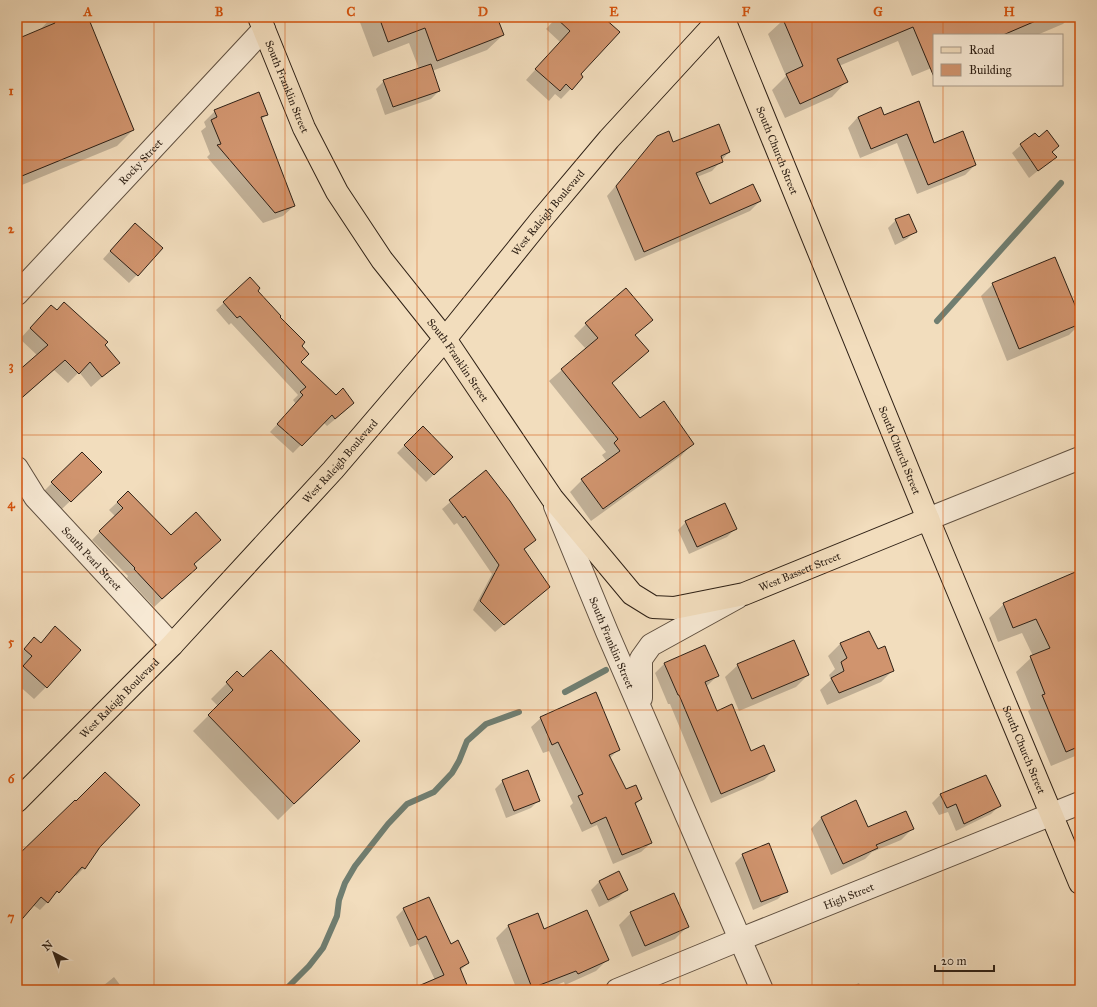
<svg xmlns="http://www.w3.org/2000/svg" width="1097" height="1007" font-family="'IM FELL Great Primer',serif">
	<style>
		.shadow { fill: #0003 }
		.lines { fill: none; stroke-linecap: round; stroke-linejoin: round }
		.stream { stroke: #707e71; stroke-width: 6 }
		.building { fill: #d0946e; stroke: #2f2116 }
		.minor-casing { stroke: #605040; stroke-width: 24 }
		.tertiary-casing { stroke: #605040; stroke-width: 24 }
		.primary-casing { stroke: #2f2116; stroke-width: 24 }
		.minor { stroke: #f7e9d4; stroke-width: 22 }
		.tertiary { stroke: #f7e9d4; stroke-width: 22 }
		.primary { stroke: #f2ddbd; stroke-width: 22 }
		.grid { fill: none; stroke: #d6530d; stroke-width: 1; stroke-opacity: 0.55 }
		.labels { text-anchor: middle; stroke-width: 3.5; stroke-linejoin: round; paint-order: stroke }
		.street-label { font-size: 11px; fill: #2f2116; stroke: #f7e9d4 }
		.neatline { fill: none; stroke: #d6530d; stroke-width: 1.5 }
		.grid-label { font-size: 13px; text-anchor: middle; font-weight: bold; fill: #d6530d }
	</style>
	<rect width="100%" height="100%" fill="#f2ddbd"/>
	<filter id="stains"><feTurbulence type="fractalNoise" baseFrequency=".005" numOctaves="4"/><feColorMatrix values="0 0 0 0 .2 0 0 0 0 .09 0 0 0 0 .02 0 0 0 .5 -.17"/></filter>
	<radialGradient id="worn" r=".72"><stop offset=".6" stop-color="#630" stop-opacity="0"/><stop offset="1" stop-color="#630" stop-opacity=".3"/></radialGradient>
	<!-- shadow -->
	<g class="shadow">
		<polygon points="52,17 87,17 133,130 117,146 17,187 17,40 38,32"/>
		<polygon points="358,17 496,17 503,35 487,50 432,71 439,91 431,99 385,115 376,89 384,81 419,69 409,43 373,57"/>
		<polygon points="557,17 601,17 579,75 582,77 561,99 555,94 549,101 526,80 560,42 546,29"/>
		<polygon points="779,17 1070,17 1063,24 1037,35 934,35 934,67 912,76 898,41 839,66 846,82 832,97 785,118 772,90 786,76 768,34 781,22"/>
		<polygon points="881,108 884,116 934,144 975,165 965,175 917,194 897,143 860,158 848,128 858,117"/>
		<polygon points="215,111 267,114 261,120 294,206 283,216 263,223 207,157 210,154 201,131 206,127 204,122"/>
		<polygon points="1034,134 1055,157 1029,178 1012,153"/>
		<polygon points="658,137 673,143 729,152 712,171 697,177 709,205 760,201 750,211 635,261 607,196"/>
		<polygon points="896,220 915,231 907,239 895,245 888,228"/>
		<polygon points="127,232 162,249 129,283 103,259"/>
		<polygon points="250,279 257,291 301,346 299,363 336,396 345,411 327,426 323,422 293,453 270,432 296,404 293,400 298,395 231,323 229,325 216,310"/>
		<polygon points="993,284 1080,320 1080,324 1069,335 1007,361 981,296"/>
		<polygon points="40,317 104,345 118,363 91,387 79,372 68,383 54,370 17,402 17,374 38,356 20,339"/>
		<polygon points="651,320 634,336 648,351 611,384 640,420 693,443 681,456 591,521 570,492 582,480 607,462 602,455 606,452 549,381 586,349 574,336 586,324"/>
		<polygon points="423,427 452,457 426,482 397,453"/>
		<polygon points="82,453 100,472 62,509 44,491"/>
		<polygon points="486,472 535,540 524,550 549,587 495,632 473,610 492,574 457,523 454,525 442,509"/>
		<polygon points="128,492 171,536 193,564 188,576 154,607 127,578 128,576 92,540 115,516 109,510"/>
		<polygon points="686,522 735,529 727,537 689,554 678,530"/>
		<polygon points="1080,571 1080,754 1051,766 1028,711 1031,709 1016,672 1033,656 1022,633 998,642 989,618 1004,604"/>
		<polygon points="55,628 46,687 34,699 17,684 17,673 21,669 17,665 17,656 34,639 40,644"/>
		<polygon points="868,632 877,650 893,670 881,682 827,705 820,690 831,680 829,675 835,669 828,656 840,644"/>
		<polygon points="705,646 717,676 706,687 717,712 750,752 774,770 764,780 711,803 670,704 668,704 655,673 664,664"/>
		<polygon points="738,665 808,675 796,687 739,711 725,677"/>
		<polygon points="237,673 342,757 278,820 193,731 218,706 211,699"/>
		<polygon points="541,718 619,749 610,758 625,791 641,799 635,805 651,843 641,852 613,864 597,825 582,832 570,806 573,803 549,751 543,753 531,727"/>
		<polygon points="985,776 999,806 991,814 956,831 948,812 939,815 932,803 940,795"/>
		<polygon points="503,781 539,800 531,808 506,818 495,789"/>
		<polygon points="75,801 99,846 84,868 76,876 74,874 40,910 33,905 17,923 17,857"/>
		<polygon points="822,817 868,829 912,829 901,840 872,852 865,859 831,875 811,829"/>
		<polygon points="743,855 786,891 778,899 753,910 735,863"/>
		<polygon points="619,873 627,889 619,897 599,907 591,890 599,882"/>
		<polygon points="404,909 450,945 468,963 460,971 468,990 421,990 435,980 418,944 410,947 396,917"/>
		<polygon points="631,913 687,927 675,939 632,957 619,925"/>
		<polygon points="537,915 543,930 608,959 596,971 565,985 564,982 544,990 517,990 496,938 508,926"/>
		<polygon points="114,977 124,990 98,990"/>
		<polygon points="859,983 862,990 844,990"/>
	</g>
	<g class="lines">
		<!-- stream -->
		<g class="stream">
			<polyline points="937,321 1061,183"/>
			<polyline points="565,692 606,670"/>
			<polyline points="285,990 309,966 323,948 337,916 339,900 345,883 355,866 388,824 407,804 434,792 452,773 459,761 467,741 486,724 519,712"/>
		</g>
	</g>
	<!-- building -->
	<g class="building">
		<polygon points="53,17 88,17 134,130 17,178 17,39 55,23"/>
		<polygon points="379,17 497,17 504,35 437,61 425,28 388,42"/>
		<polygon points="555,17 603,17 620,32 581,74 583,77 572,90 566,84 560,91 535,69 570,31"/>
		<polygon points="782,17 1045,17 1003,35 934,35 934,77 913,27 837,59 848,82 800,104 786,74 803,66"/>
		<polygon points="431,64 440,91 393,107 383,80"/>
		<polygon points="259,92 268,115 261,117 295,206 275,213 217,145 221,144 211,120 217,117 214,110"/>
		<polygon points="919,101 934,143 963,131 976,165 928,185 907,134 871,149 858,117 881,107 884,115"/>
		<polygon points="719,124 730,152 721,156 723,162 696,173 710,204 753,184 761,201 644,252 616,186 657,136 669,131 673,142"/>
		<polygon points="1047,130 1059,146 1052,152 1057,157 1038,171 1020,144 1035,133 1039,137"/>
		<polygon points="909,214 917,232 903,238 895,219"/>
		<polygon points="135,223 163,248 138,276 110,251"/>
		<polygon points="1055,257 1080,317 1080,324 1019,349 992,283"/>
		<polygon points="250,277 260,288 258,291 281,316 280,317 305,342 302,346 309,354 301,362 336,395 343,388 354,403 335,419 332,415 302,446 277,424 303,395 300,392 306,387 240,316 237,318 223,302"/>
		<polygon points="626,288 653,320 635,335 649,351 612,383 640,418 664,401 694,444 603,509 581,479 620,451 614,443 618,439 561,369 598,338 585,323"/>
		<polygon points="64,302 108,342 105,345 120,363 102,377 90,362 79,374 65,360 17,402 17,372 48,345 30,328 51,305 57,310"/>
		<polygon points="423,426 453,457 434,475 404,445"/>
		<polygon points="82,452 102,472 71,502 51,482"/>
		<polygon points="486,470 510,501 536,540 524,549 550,587 504,625 480,601 499,565 465,516 463,518 449,500"/>
		<polygon points="128,491 171,535 196,512 221,540 194,564 197,568 162,599 134,569 135,568 99,531 123,508 117,502"/>
		<polygon points="725,503 737,529 697,547 685,521"/>
		<polygon points="1080,570 1080,746 1066,752 1042,695 1045,694 1030,656 1050,648 1036,619 1013,628 1003,603"/>
		<polygon points="55,626 81,650 47,688 23,666 32,656 24,649 34,637 41,643"/>
		<polygon points="869,631 878,649 885,646 894,671 839,693 831,678 844,671 841,662 847,658 840,643"/>
		<polygon points="794,640 809,675 752,699 737,664"/>
		<polygon points="705,645 719,676 705,682 717,711 732,704 751,751 764,745 775,771 721,794 679,695 678,695 664,663"/>
		<polygon points="271,650 360,741 294,804 208,715 233,690 226,682 237,671 243,677"/>
		<polygon points="596,692 620,750 609,755 626,789 636,785 642,799 635,803 652,843 622,855 606,817 591,824 578,796 583,794 558,742 552,745 540,717"/>
		<polygon points="528,770 540,801 514,811 502,780"/>
		<polygon points="105,772 140,805 100,847 85,869 82,867 59,893 57,891 48,903 41,897 17,925 17,856 75,800 76,801"/>
		<polygon points="986,775 1001,806 964,824 956,804 947,808 940,794"/>
		<polygon points="856,800 868,827 906,811 914,829 876,845 878,848 843,864 821,817"/>
		<polygon points="769,843 788,892 761,902 742,854"/>
		<polygon points="619,871 628,890 608,900 599,881"/>
		<polygon points="674,893 689,927 645,946 630,912"/>
		<polygon points="429,897 451,944 458,940 469,963 460,968 469,990 409,990 444,975 426,936 418,940 403,908"/>
		<polygon points="587,910 609,960 578,974 576,971 532,988 508,925 538,913 544,929"/>
	</g>
	<g class="lines">
		<defs>
			<g id="minor">
				<path id="s1" d="M17 294 264 29"/>
				<path id="s2" d="M17 468 35 497 172 645"/>
				<path id="s3" d="M555 506 607 632 762 990"/>
				<polyline points="641,698 641,659 651,645 738,597"/>
				<path id="s4" d="M617 990 741 939 1080 803"/>
			</g>
			<polyline id="tertiary" points="928,519 1080,458"/>
			<g id="primary">
				<path id="s5" d="M259 17 304 128 337 192 382 260 445 339 552 498 632 594 653 607 674 608 744 594 928 519"/>
				<path id="s6" d="M723 17 928 519 1080 883"/>
				<path id="s7" d="M17 801 172 645 333 470 445 339 540 221 609 139 721 17"/>
			</g>
		</defs>
		<!-- minor casing -->
		<use href="#minor" class="minor-casing"/>
		<!-- tertiary casing -->
		<use href="#tertiary" class="tertiary-casing"/>
		<!-- primary casing -->
		<use href="#primary" class="primary-casing"/>
		<!-- minor -->
		<use href="#minor" class="minor"/>
		<!-- tertiary -->
		<use href="#tertiary" class="tertiary"/>
		<!-- primary -->
		<use href="#primary" class="primary"/>
	</g>
	<!-- grid -->
	<path class="grid" d="M154 17V990M285 17V990M417 17V990M548 17V990M680 17V990M812 17V990M943 17V35M943 85V990M17 160H1080M17 297H1080M17 435H1080M17 572H1080M17 710H1080M17 847H1080"/>
	<g class="labels">
		<!-- street labels -->
		<g class="street-label">
			<text dy="4" stroke="none"><textPath href="#s5" startOffset="75">South Franklin Street</textPath></text>
			<text dy="4" stroke="none"><textPath href="#s6" startOffset="144">South Church Street</textPath></text>
			<text dy="4" stroke="none"><textPath href="#s1" startOffset="181">Rocky Street</textPath></text>
			<text dy="4" stroke="none"><textPath href="#s7" startOffset="793">West Raleigh Boulevard</textPath></text>
			<text dy="4" stroke="none"><textPath href="#s5" startOffset="399">South Franklin Street</textPath></text>
			<text dy="4" stroke="none"><textPath href="#s6" startOffset="468">South Church Street</textPath></text>
			<text dy="4" stroke="none"><textPath href="#s7" startOffset="469">West Raleigh Boulevard</textPath></text>
			<text dy="4" stroke="none"><textPath href="#s2" startOffset="118">South Pearl Street</textPath></text>
			<text dy="4" stroke="none"><textPath href="#s5" startOffset="868">West Bassett Street</textPath></text>
			<text dy="4" stroke="none"><textPath href="#s3" startOffset="148">South Franklin Street</textPath></text>
			<text dy="4" stroke="none"><textPath href="#s7" startOffset="145">West Raleigh Boulevard</textPath></text>
			<text dy="4" stroke="none"><textPath href="#s6" startOffset="792">South Church Street</textPath></text>
			<text dy="4" stroke="none"><textPath href="#s4" startOffset="250">High Street</textPath></text>
		</g>
	</g>
	<!-- margin -->
	<rect width="1097" height="1007" fill="none" stroke="#f2ddbd" stroke-width="44"/>
	<!-- legend -->
	<rect x="933" y="34" width="130" height="52" fill="#f7e9d4" stroke="#a79988"/>
	<rect x="941" y="47" width="20" height="6" fill="#f2ddbd" stroke="#a79988"/>
	<text x="969" y="54" font-size="12" fill="#2f2116">Road</text>
	<rect x="941" y="64" width="20" height="12" fill="#d0946e" stroke="#a79988"/>
	<text x="969" y="74" font-size="12" fill="#2f2116">Building</text>
	<!-- north arrow -->
	<g transform="translate(54 953) rotate(319)" stroke="#f7e9d4" stroke-width="3" paint-order="stroke">
	<path d="M0-3L7 15L0 10L-7 15Z" fill="#2f2116"/>
	<text y="-6" font-size="11" font-weight="bold" text-anchor="middle" fill="#2f2116">N</text>
	</g>
	<!-- scale -->
	<path d="M935 965v6h59v-6" fill="none" stroke="#2f2116" stroke-width="2"/>
	<text x="941" y="965" font-size="12" fill="#2f2116" stroke="#f7e9d4" stroke-width="3" paint-order="stroke">20 m</text>
	<rect x="22" y="22" width="1053" height="963" class="neatline"/>
	<g class="grid-label">
		<text x="88" y="16">A</text>
		<text x="219" y="16">B</text>
		<text x="351" y="16">C</text>
		<text x="483" y="16">D</text>
		<text x="614" y="16">E</text>
		<text x="746" y="16">F</text>
		<text x="878" y="16">G</text>
		<text x="1009" y="16">H</text>
		<text x="11" y="95">1</text>
		<text x="11" y="233">2</text>
		<text x="11" y="370">3</text>
		<text x="11" y="508">4</text>
		<text x="11" y="646">5</text>
		<text x="11" y="783">6</text>
		<text x="11" y="921">7</text>
	</g>
	<rect width="100%" height="100%" filter="url(#stains)"/>
	<rect width="100%" height="100%" fill="url(#worn)"/>
</svg>
